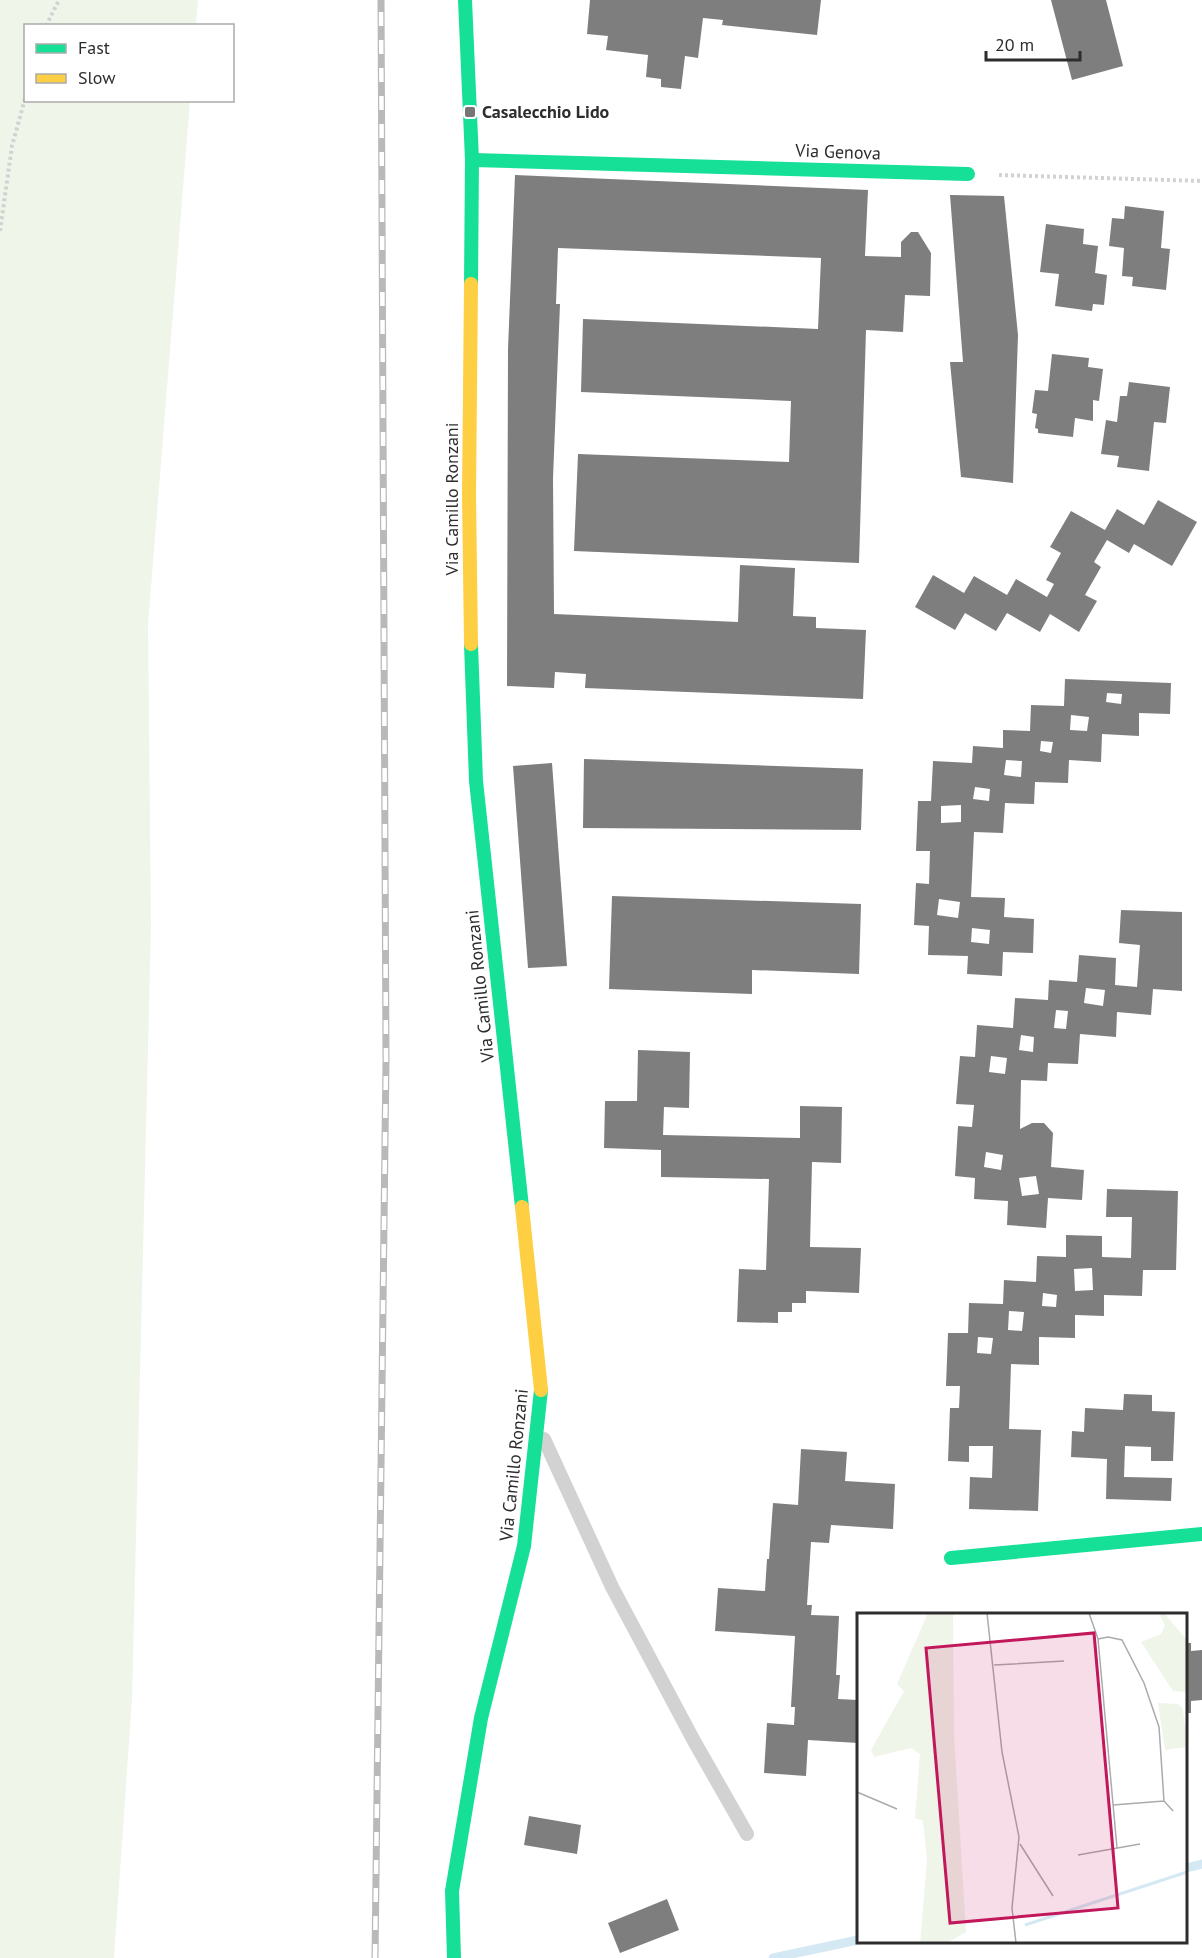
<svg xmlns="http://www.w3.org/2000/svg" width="1202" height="1958" font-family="'PT Sans',sans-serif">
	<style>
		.green { fill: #f0f5ea }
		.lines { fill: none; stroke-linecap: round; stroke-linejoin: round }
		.stream { stroke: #d4e9f3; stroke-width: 9 }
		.building { fill: #7e7e7e; fill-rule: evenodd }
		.path { stroke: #d2d2d2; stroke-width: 4; stroke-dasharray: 3 3; stroke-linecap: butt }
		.lane { stroke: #d2d2d2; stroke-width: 14 }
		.fast { stroke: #16e098; stroke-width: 14 }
		.slow { stroke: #ffcf43; stroke-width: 14 }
		.rail-casing { stroke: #b9b9b9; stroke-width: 7 }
		.rail { stroke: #fff; stroke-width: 4.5; stroke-dasharray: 14; stroke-linecap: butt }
		.poi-dot { fill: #767676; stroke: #fff; stroke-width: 2 }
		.labels { text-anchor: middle; stroke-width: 6; stroke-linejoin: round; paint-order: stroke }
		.poi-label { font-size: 18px; font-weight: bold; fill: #2d2d2d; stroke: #fff; text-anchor: start }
		.street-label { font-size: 18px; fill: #2d2d2d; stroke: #fff }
		.inset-river { fill: none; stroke: #d4e9f3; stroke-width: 3 }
		.inset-road { fill: none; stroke: #ababab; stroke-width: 1.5 }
		.view { fill: #c2185b; fill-opacity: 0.15; stroke: #c2185b; stroke-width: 3 }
		.inset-edge { fill: none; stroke: #2d2d2d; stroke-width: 3 }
	</style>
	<rect width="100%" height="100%" fill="#fff"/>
	<!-- green -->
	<polygon class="green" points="0,0 198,0 196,25 26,26 26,100 190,101 148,625 151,925 132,1699 114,1958 0,1958"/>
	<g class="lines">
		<!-- stream -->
		<g class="stream">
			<polyline points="1186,1868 1202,1864"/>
			<polyline points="773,1958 858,1940"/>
		</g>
	</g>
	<!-- building -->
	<g class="building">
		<polygon points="590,0 821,0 817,35 722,25 723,20 703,18 698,58 685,56 681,89 661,87 661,79 646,77 648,55 606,50 608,36 587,34"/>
		<polygon points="1051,0 1106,0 1123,66 1072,80"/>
		<polygon points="515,175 868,190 865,256 901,257 901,242 911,232 918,232 931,253 930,296 905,295 903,332 866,330 859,563 574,551 578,454 789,462 791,401 581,392 583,319 818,329 821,258 558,248 556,304 560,304 553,478 554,614 738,622 740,565 795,568 793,616 816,617 816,628 866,630 863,699 585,688 586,674 555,672 554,688 507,686 508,349"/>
		<polygon points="950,195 1004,196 1018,335 1013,483 961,477 950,362 963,362"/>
		<polygon points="1125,206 1164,211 1161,248 1170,249 1166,290 1132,286 1133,277 1122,276 1124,248 1109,246 1112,218 1124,219"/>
		<polygon points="1046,224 1084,229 1083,244 1098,246 1095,273 1107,275 1104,305 1093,304 1092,311 1055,306 1059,274 1040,272"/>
		<polygon points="1052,354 1089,358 1088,367 1103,369 1099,401 1093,400 1093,421 1075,418 1073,437 1038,433 1038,429 1035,428 1037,414 1032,413 1035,390 1048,391"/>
		<polygon points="1129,382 1170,387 1166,423 1154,422 1149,471 1117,467 1119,456 1101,454 1106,420 1117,422 1120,396 1127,396"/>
		<polygon points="1158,500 1197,522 1172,566 1134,544 1129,553 1107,540 1094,562 1101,567 1085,595 1097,601 1079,632 1050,614 1040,632 1007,613 996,631 965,613 955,630 915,607 933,575 964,593 974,576 1007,595 1016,579 1047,597 1054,584 1046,580 1061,553 1050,547 1071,511 1105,530 1117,509 1144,525"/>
		<path d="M1065 679 1171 683 1170 714 1139 713V736L1102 734 1101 762 1069 760 1068 783 1035 782 1034 804 1005 803 1003 833 974 832 971 897 1005 898 1004 917 1034 919 1033 953 1003 952 1002 976 967 974 968 956 928 955 929 926 914 925 916 883 929 884 930 851H916L918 801H931L933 761 972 763 973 746 1003 748V730L1030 731 1031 705 1064 706ZM1107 693 1122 694 1121 704 1106 702ZM1071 715 1089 717 1087 731 1070 730ZM1041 741 1053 742 1051 753 1040 751ZM1006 760 1022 761 1021 777 1004 775ZM975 787 990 789 989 801 973 799ZM961 805V822L941 823V806ZM939 899 960 902 958 918 937 915ZM972 928 990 930 989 944 971 942Z"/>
		<polygon points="584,759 863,769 861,830 583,828"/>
		<polygon points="552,763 567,966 528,968 513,766"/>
		<polygon points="612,896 861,904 859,974 752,970 752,994 609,989"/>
		<path d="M1121 910 1182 912V991L1153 989 1151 1015 1117 1012 1116 1037 1080 1034 1078 1064 1048 1063 1047 1081 1021 1080 1020 1129 1032 1123H1044L1053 1133 1051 1167 1084 1170 1082 1200 1048 1198 1046 1228 1007 1225 1008 1201 974 1199 975 1178 955 1176 958 1126 972 1127 974 1105 956 1104 960 1056 975 1057 977 1025 1013 1028 1015 998 1048 1000 1049 980 1077 982 1079 955 1116 958 1115 985 1137 987 1140 945 1119 943ZM1086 988 1105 990 1103 1006 1084 1003ZM1056 1010 1068 1011 1066 1029 1054 1028ZM1021 1035 1034 1037 1033 1052 1019 1050ZM991 1056 1007 1058 1005 1074 989 1072ZM986 1152 1003 1155 1001 1170 984 1167ZM1036 1176 1039 1194 1022 1196 1019 1178Z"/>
		<polygon points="638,1050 690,1052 689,1108 664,1107 663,1135 800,1138 800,1106 842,1107 841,1163 812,1162 810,1247 861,1248 859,1293 806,1291 806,1303 792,1303 792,1312 778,1312 778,1323 737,1322 739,1269 766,1270 769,1179 661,1177 661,1150 604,1148 605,1101 637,1101"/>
		<path d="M1107 1189 1178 1191 1176 1270H1143L1142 1296 1104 1295V1316L1075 1315V1338L1039 1337V1365L1011 1364 1009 1429 1041 1430 1038 1511 969 1509 970 1477 992 1478 993 1446H969V1462L948 1461 950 1408H959L960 1386H946L948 1333H968L969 1303 1003 1304 1004 1280 1036 1282 1037 1256 1066 1257V1235L1102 1236V1257L1131 1258 1132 1217H1106ZM1092 1268 1093 1290 1075 1291 1074 1269ZM1043 1293 1057 1295 1056 1307 1042 1306ZM1009 1311 1024 1312 1022 1331 1008 1330ZM978 1337 993 1338 991 1354 977 1353Z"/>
		<polygon points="1124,1394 1152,1395 1152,1411 1175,1412 1173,1461 1151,1461 1151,1447 1125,1446 1124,1477 1172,1478 1171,1501 1106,1499 1107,1459 1071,1457 1072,1431 1084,1432 1085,1408 1123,1410"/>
		<polygon points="801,1449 847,1452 845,1481 895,1484 893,1529 831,1525 829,1543 811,1542 807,1605 812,1605 811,1615 839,1616 836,1675 840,1675 838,1699 858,1700 858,1743 808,1740 806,1776 764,1773 767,1723 794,1725 795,1707 791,1707 795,1636 715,1631 718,1588 765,1591 767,1559 769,1559 773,1503 798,1505"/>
		<polygon points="1186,1643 1191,1643 1191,1651 1202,1650 1202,1700 1191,1701 1191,1713 1186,1713"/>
		<polygon points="529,1816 581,1825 577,1854 524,1845"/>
		<polygon points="667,1899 679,1930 620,1953 608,1923"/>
	</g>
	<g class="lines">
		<!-- path -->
		<g class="path">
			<polyline points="46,26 59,0"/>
			<polyline points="999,175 1202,181"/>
			<polyline points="0,231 12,146 26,95"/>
		</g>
		<!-- lane -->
		<polyline class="lane" points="544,1439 612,1587 694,1741 747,1834"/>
		<!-- fast -->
		<g class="fast">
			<polyline points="465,0 472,160 471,284"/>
			<polyline points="472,160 968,174"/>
			<polyline points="471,644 476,781 522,1207"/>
			<polyline points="951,1558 1202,1534"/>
			<polyline points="454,1958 452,1891 481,1718 524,1546 541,1390"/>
		</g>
		<!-- slow -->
		<g class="slow">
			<polyline points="471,644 469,495 471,284"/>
			<polyline points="522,1207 541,1390"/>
		</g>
		<defs>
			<polyline id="rail" points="375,1958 386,1060 381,0"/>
		</defs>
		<!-- rail casing -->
		<use href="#rail" class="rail-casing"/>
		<!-- rail -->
		<use href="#rail" class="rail"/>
	</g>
	<!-- markers -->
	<rect class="poi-dot" x="464" y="106" width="12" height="12" rx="3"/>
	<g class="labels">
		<!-- poi labels -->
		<g class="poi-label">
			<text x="482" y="118">Casalecchio Lido</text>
		</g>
		<!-- street labels -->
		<g class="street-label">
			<text transform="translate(838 152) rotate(2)" y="6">Via Genova</text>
			<text transform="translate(452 499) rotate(-90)" y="6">Via Camillo Ronzani</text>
			<text transform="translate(480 986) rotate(-96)" y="6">Via Camillo Ronzani</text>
			<text transform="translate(514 1465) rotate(-84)" y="6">Via Camillo Ronzani</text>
		</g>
	</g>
	<!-- overview -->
	<g transform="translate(857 1613)">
		<rect width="330" height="330" fill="#fff"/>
		<path d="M71 0H96L97 121 109 319 90 330H63L70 247 66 208 58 205 63 141 54 135 17 144 14 137 47 78 40 71ZM307 0 330 27V79L316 78 284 29 304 21 308 12 302 1ZM301 90 321 91 326 96 330 134 308 137Z" fill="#f0f5ea"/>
		<path class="inset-river" d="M168 312 330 259"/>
		<path class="inset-road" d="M130 0 145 139 162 224 155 295 159 330M232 0 241 26 260 235M241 26 251 24 265 27 287 70 302 114 307 188 316 198M137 52 207 48M0 179 40 196M256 192 307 188M163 231 196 283M221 242 283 231"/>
		<path class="view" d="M237 20 261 295 93 310 69 35Z"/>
		<rect width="330" height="330" class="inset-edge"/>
	</g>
	<!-- legend -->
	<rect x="24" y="24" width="210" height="78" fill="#ffffff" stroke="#ababab" stroke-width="1.5"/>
	<rect x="36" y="44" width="30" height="9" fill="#16e098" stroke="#ababab" stroke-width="1.5"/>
	<text x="78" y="54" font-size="18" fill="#2d2d2d">Fast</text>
	<rect x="36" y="74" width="30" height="9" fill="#ffcf43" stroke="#ababab" stroke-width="1.5"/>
	<text x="78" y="84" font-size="18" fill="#2d2d2d">Slow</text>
	<!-- scale -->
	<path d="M986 51v9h94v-9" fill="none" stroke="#2d2d2d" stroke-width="3"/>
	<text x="995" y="51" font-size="18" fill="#2d2d2d" stroke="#ffffff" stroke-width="4.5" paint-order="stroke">20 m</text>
</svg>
